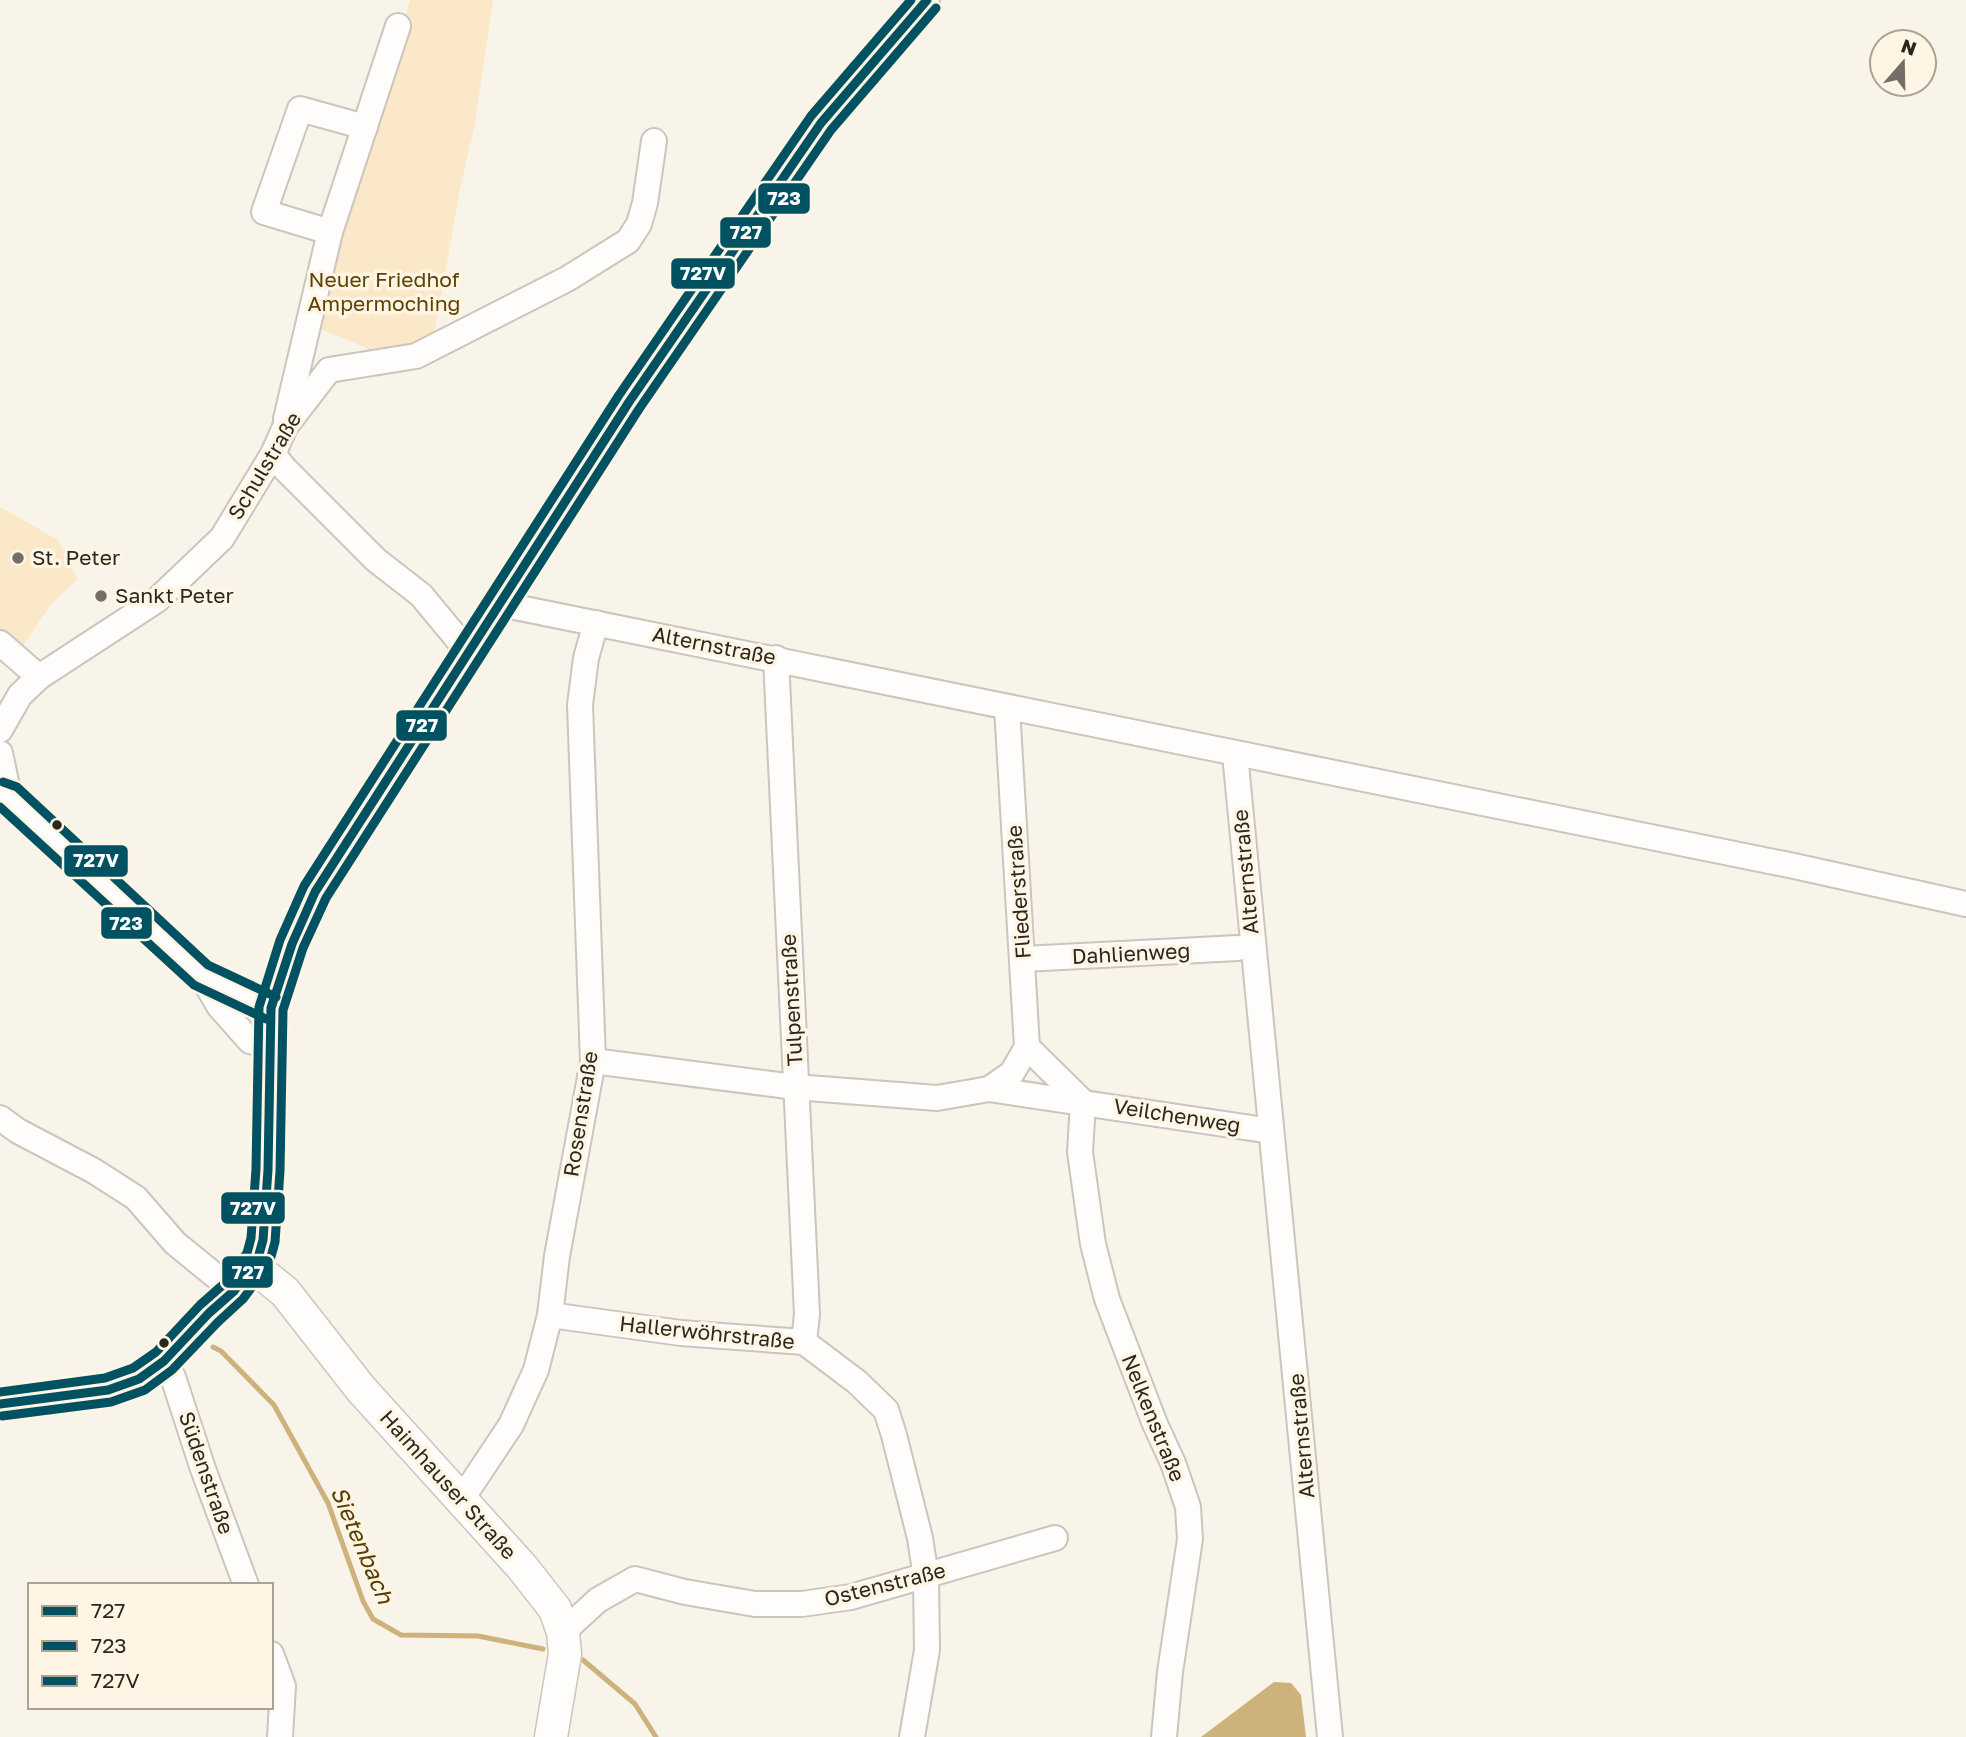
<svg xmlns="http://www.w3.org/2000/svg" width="1966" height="1737" font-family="'Golos Text',sans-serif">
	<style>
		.green { fill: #fbe8c8 }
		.water { fill: #ceb27b }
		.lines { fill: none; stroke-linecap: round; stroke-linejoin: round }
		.stream { stroke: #ceb27b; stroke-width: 5 }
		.minor-casing { stroke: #cac6bd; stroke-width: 28 }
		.major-casing { stroke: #cac6bd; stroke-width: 35 }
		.minor { stroke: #fefdfc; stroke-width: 24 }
		.major { stroke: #fefdfc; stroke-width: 32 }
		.bus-1-casing { stroke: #fff5e4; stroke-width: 14 }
		.bus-2-casing { stroke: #fff5e4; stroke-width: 14 }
		.bus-3-casing { stroke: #fff5e4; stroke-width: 14 }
		.bus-1 { stroke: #005262; stroke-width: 9 }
		.bus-2 { stroke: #005262; stroke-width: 9 }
		.bus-3 { stroke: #005262; stroke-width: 9 }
		.poi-dot { fill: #736f66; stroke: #fff5e4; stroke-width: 2.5 }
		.bus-dot { fill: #2b271f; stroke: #fff5e4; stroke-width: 2.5 }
		.labels { text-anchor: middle; stroke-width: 7; stroke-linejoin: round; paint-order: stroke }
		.park-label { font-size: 21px; fill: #5c4203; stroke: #fff5e4 }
		.street-label { font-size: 21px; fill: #2b271f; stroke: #fff5e4 }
		.poi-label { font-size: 21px; fill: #2b271f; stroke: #fff5e4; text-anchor: start }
		.water-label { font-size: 23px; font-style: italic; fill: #573d00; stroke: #fff5e4 }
		.line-badge { stroke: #fff5e4; stroke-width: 2.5 }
		.badge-label { font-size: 19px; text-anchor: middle; font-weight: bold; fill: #fff }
	</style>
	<rect width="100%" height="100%" fill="#f9f4ea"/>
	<!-- green -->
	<g class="green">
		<polygon points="410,0 493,0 475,124 460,189 433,341 383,355 313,326 380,108"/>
		<polygon points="0,507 58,540 78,579 51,604 22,647 0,632"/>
	</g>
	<!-- water -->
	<polygon class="water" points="1274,1682 1291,1683 1301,1695 1306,1737 1201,1737"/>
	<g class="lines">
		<!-- stream -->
		<g class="stream">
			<polyline points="213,1347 221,1351 274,1405 328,1503 363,1601 373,1619 401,1635 478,1636 543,1649"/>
			<polyline points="583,1660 635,1704 656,1737"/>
		</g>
		<defs>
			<g id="minor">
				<polyline points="330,232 264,212 300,109 365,127"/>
				<polyline points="286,419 330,232 398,26"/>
				<polyline points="273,454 284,468 376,560 421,595 460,642 470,650"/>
				<polyline points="500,604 1794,866 1966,904"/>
				<polyline points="0,643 39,677"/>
				<polyline points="776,658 807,1314 804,1342"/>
				<polyline points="0,730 20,695 39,677 157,600 222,538 273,454 285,427 329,370 416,356 567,279 628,241 639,224 645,203 654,141"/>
				<polyline points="0,753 9,796"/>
				<polyline points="1235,754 1330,1737"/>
				<polyline points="0,794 9,796 201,975 271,1008"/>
				<polyline points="1023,959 1238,948"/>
				<polyline points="201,975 219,1006 250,1041 269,1047"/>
				<polyline points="1027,1047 1083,1102 1080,1152 1093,1244 1107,1299 1155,1424 1173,1463 1188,1507 1190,1539 1170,1672 1164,1737"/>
				<polyline points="593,1061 795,1087 937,1098 989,1089 1012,1073 1027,1047 1007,707"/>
				<polyline points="989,1089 1271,1131"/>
				<polyline points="0,1118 18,1131 94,1171 136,1198 175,1243 234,1291"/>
				<polyline points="253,1266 258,1258 263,1240 268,1170 271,1008 292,944 315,892 629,402 821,123 927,0"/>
				<polyline points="550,1315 681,1333 804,1342 857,1382 886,1410 894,1435 920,1538 926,1577 927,1650 912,1737"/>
				<polyline points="164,1361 173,1377 203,1469 246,1585"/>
				<polyline points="461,1500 511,1425 536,1370 550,1315 557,1256 593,1061 580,705 586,658 596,623"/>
				<polyline points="563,1632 598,1600 635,1579 685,1592 755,1604 802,1604 851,1597 1055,1538"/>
				<polyline points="271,1654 283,1686 280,1737"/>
			</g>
			<polyline id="major" points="0,1404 108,1390 139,1379 164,1361 209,1313 234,1291 253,1266 285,1292 361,1389 522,1567 555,1609 563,1632 565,1654 551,1737"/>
		</defs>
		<!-- minor casing -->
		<use href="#minor" class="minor-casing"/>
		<!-- major casing -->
		<use href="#major" class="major-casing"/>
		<!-- minor -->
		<use href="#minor" class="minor"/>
		<!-- major -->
		<use href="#major" class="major"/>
		<defs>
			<polyline id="bus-1" points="0,1404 108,1390 139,1379 164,1361 209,1313 234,1291 258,1258 263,1240 268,1170 271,1008 292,944 315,892 629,402 821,123 927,0"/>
			<g id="bus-2">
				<polyline points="0,807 194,985 266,1019"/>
				<polyline points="2,1416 111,1402 145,1390 172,1370 218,1322 243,1299 269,1264 275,1242 280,1171 283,1010 303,948 326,898 639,409 831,130 936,8"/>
			</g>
			<g id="bus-3">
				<polyline points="3,782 17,787 208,965 276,997"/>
				<polyline points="0,1392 105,1378 133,1368 156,1352 200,1305 225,1283 247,1253 251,1238 256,1169 259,1007 280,940 304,886 619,395 811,116 911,0"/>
			</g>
		</defs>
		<!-- bus-1 casing -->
		<use href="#bus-1" class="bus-1-casing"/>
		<!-- bus-2 casing -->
		<use href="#bus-2" class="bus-2-casing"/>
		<!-- bus-3 casing -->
		<use href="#bus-3" class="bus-3-casing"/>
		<!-- bus-1 -->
		<use href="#bus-1" class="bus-1"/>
		<!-- bus-2 -->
		<use href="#bus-2" class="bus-2"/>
		<!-- bus-3 -->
		<use href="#bus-3" class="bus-3"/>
	</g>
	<!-- markers -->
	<g class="poi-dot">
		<circle cx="18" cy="558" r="7"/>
		<circle cx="101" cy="596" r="7"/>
	</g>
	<g class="bus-dot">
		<circle cx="57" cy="825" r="6"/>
		<circle cx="164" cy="1343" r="6"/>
	</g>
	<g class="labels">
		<!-- park labels -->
		<g class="park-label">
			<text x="384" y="287">Neuer Friedhof<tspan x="384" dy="24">Ampermoching</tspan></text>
		</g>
		<!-- street labels -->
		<g class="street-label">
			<text transform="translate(265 466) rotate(-59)" y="7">Schulstraße</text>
			<text transform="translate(714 646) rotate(11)" y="7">Alternstraße</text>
			<text transform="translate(1246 872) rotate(-95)" y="7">Alternstraße</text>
			<text transform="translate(1019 892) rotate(-94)" y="7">Fliederstraße</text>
			<text transform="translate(1131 954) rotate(-3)" y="7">Dahlienweg</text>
			<text transform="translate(792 1000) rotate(-93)" y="7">Tulpenstraße</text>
			<text transform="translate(581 1114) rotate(-81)" y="7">Rosenstraße</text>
			<text transform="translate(1177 1116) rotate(9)" y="7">Veilchenweg</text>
			<text transform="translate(707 1333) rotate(6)" y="7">Hallerwöhrstraße</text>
			<text transform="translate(1153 1418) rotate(68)" y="7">Nelkenstraße</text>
			<text transform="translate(1302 1436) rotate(-95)" y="7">Alternstraße</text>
			<text transform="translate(206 1473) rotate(71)" y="7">Südenstraße</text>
			<text transform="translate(448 1485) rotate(48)" y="7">Haimhauser Straße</text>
			<text transform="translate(885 1585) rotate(-14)" y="7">Ostenstraße</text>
		</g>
		<!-- poi labels -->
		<g class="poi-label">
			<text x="32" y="565">St. Peter</text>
			<text x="115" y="603">Sankt Peter</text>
		</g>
		<!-- water labels -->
		<g class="water-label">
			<text transform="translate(362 1545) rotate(67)" y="8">Sietenbach</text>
		</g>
	</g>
	<g class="line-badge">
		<rect x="757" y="182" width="54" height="33" rx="7" fill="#005262"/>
		<rect x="719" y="216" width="53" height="33" rx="7" fill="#005262"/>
		<rect x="670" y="257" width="66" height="33" rx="7" fill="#005262"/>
		<rect x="395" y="709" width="53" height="33" rx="7" fill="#005262"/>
		<rect x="63" y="844" width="66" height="34" rx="7" fill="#005262"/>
		<rect x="100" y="906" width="53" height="34" rx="7" fill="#005262"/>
		<rect x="220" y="1191" width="66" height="34" rx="7" fill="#005262"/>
		<rect x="221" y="1255" width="53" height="34" rx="7" fill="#005262"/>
	</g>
	<g class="badge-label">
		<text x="784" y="205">723</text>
		<text x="746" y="239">727</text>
		<text x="703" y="280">727V</text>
		<text x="422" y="732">727</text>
		<text x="96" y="867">727V</text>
		<text x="126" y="930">723</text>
		<text x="253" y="1215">727V</text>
		<text x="248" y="1279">727</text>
	</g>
	<!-- legend -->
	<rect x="28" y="1583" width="245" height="126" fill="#fff5e4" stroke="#aaa395" stroke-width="2"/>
	<rect x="42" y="1606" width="35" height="10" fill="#005262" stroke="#aaa395" stroke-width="2"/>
	<text x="91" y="1618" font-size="21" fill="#2b271f">727</text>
	<rect x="42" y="1641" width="35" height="10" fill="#005262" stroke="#aaa395" stroke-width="2"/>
	<text x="91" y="1653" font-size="21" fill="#2b271f">723</text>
	<rect x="42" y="1676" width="35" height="10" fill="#005262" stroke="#aaa395" stroke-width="2"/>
	<text x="91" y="1688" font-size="21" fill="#2b271f">727V</text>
	<!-- north arrow -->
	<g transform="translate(1903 63) rotate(20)"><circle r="33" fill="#fff5e4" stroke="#aaa395" stroke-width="2"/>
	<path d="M0-5L12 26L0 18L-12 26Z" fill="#736f66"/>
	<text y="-10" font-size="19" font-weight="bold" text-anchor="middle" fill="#2b271f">N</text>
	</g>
</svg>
